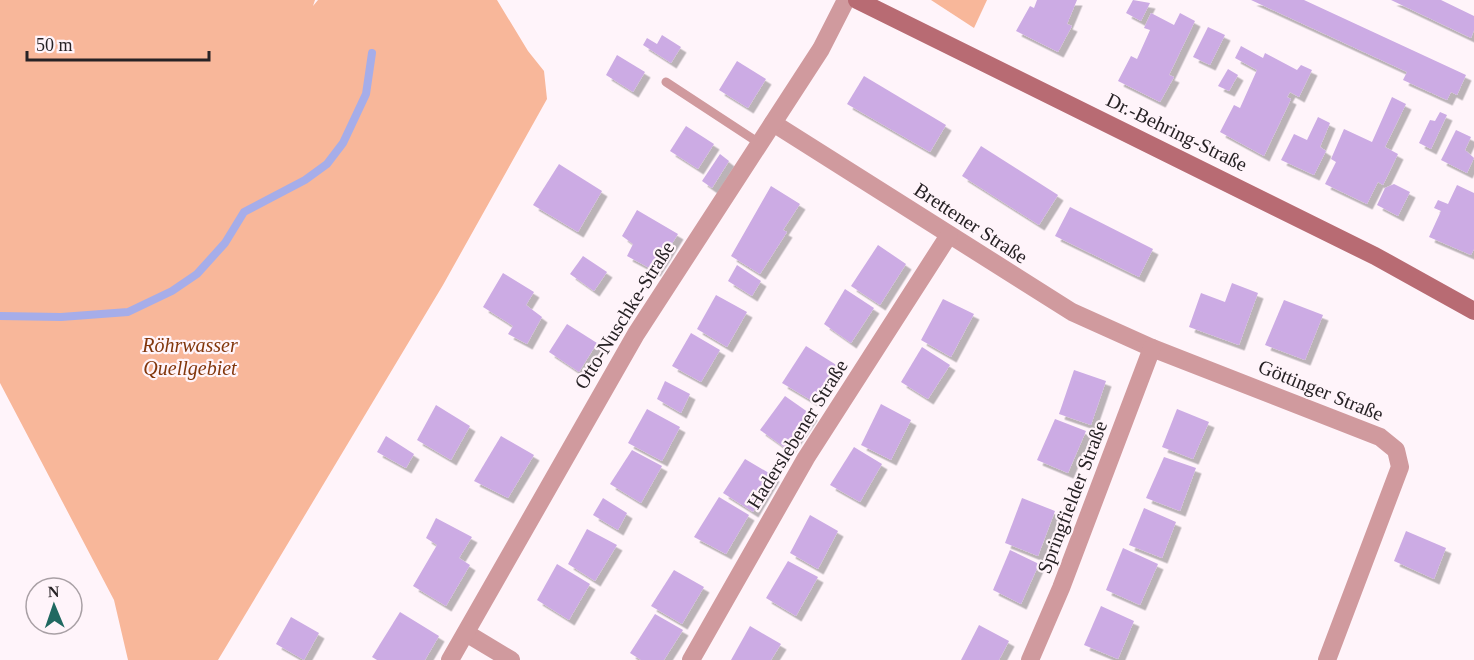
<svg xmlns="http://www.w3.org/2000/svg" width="1474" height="660" font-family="'Times New Roman',serif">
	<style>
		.green { fill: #f8b79a }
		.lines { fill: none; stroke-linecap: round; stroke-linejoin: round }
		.stream { stroke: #a6ade9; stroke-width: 8 }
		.building { fill: #ccabe4; filter: url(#shadow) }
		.lane { stroke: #d09a9e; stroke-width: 9 }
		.street { stroke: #d09a9e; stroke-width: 18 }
		.secondary { stroke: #b86b73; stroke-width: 18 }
		.labels { text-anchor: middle; stroke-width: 4.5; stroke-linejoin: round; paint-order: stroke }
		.street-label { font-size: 20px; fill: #272225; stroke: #fff4fa }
		.park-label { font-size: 20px; font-style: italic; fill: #82360b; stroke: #fff4fa }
	</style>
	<defs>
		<filter id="shadow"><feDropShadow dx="5.5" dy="5.5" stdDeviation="0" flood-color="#0004"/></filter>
	</defs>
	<rect width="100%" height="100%" fill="#fff4fa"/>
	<!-- green -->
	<g class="green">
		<polygon points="0,0 315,0 313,6 318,0 497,0 528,51 544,71 547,99 443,285 218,660 128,660 114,600 0,383"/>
		<polygon points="931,0 987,0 974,28"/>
	</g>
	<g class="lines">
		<!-- stream -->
		<polyline class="stream" points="0,316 61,317 128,312 172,291 197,274 225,243 244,212 305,180 327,164 343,143 366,94 372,53"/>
	</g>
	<!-- building -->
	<g class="building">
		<polygon points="1037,0 1077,0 1067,24 1072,26 1058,52 1016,31 1030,6 1034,8"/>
		<polygon points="1133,0 1150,3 1141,21 1126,13"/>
		<polygon points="1251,0 1304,0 1466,75 1457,95 1451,92 1447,100 1403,80 1407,72"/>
		<polygon points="1391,0 1441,0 1474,16 1474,30 1471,38"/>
		<polygon points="1151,13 1174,25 1180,13 1195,21 1169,75 1174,77 1160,102 1118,81 1131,56 1137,59 1150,30 1144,28"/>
		<polygon points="1208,27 1225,35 1210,65 1193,57"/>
		<polygon points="662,35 681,47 671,63 643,45 647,38 657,44"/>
		<polygon points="1241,46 1263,58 1265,53 1297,70 1301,65 1312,70 1299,97 1290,92 1287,97 1291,99 1264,156 1220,132 1234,105 1240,108 1257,70 1235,58"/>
		<polygon points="617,55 645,72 633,92 606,75"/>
		<polygon points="737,61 766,79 748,108 719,90"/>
		<polygon points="1228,69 1238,75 1229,91 1218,86"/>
		<polygon points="864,76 946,125 930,152 847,104"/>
		<polygon points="1392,97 1406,104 1385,147 1398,154 1383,185 1378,182 1367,204 1325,184 1336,162 1331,159 1344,129 1372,142"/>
		<polygon points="1440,112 1447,115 1431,149 1419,143 1430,120 1435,121"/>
		<polygon points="1318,117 1330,123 1320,147 1326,151 1314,175 1281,160 1294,134 1307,140"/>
		<polygon points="686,126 714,144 698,169 670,151"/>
		<polygon points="1456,130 1471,137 1465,150 1474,158 1467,173 1441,160"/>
		<polygon points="981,146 1058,195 1039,225 962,176"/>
		<polygon points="720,154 729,161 712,188 702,181"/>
		<polygon points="559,164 602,191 578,232 533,205"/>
		<polygon points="1394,184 1410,192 1398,216 1377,205 1385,188"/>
		<polygon points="1457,185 1474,193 1474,249 1471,255 1429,237 1441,211 1434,208 1438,200 1448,204"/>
		<polygon points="771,186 800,204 783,230 787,232 760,274 731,256"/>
		<polygon points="1070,207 1153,249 1139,277 1055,236"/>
		<polygon points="637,210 678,234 655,271 627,256 633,244 622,236"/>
		<polygon points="878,245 906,264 880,305 851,286"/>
		<polygon points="583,256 607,272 594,291 570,274"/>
		<polygon points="737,265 761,281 752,296 728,281"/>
		<polygon points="503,273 534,292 526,305 542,317 527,344 508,334 513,326 483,307"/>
		<polygon points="1232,283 1258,293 1239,345 1189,327 1201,293 1225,302"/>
		<polygon points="845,289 874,308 851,343 824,324"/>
		<polygon points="716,295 747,312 727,347 697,329"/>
		<polygon points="943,299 974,314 951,357 921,340"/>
		<polygon points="1284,300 1323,315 1305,360 1265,345"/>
		<polygon points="567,324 597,343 579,372 549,352"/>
		<polygon points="691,333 720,350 701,382 672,366"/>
		<polygon points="806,346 838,366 814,402 782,383"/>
		<polygon points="922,347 950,365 928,399 901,382"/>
		<polygon points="1074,370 1106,381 1091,425 1059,414"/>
		<polygon points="665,381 690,394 681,413 657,399"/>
		<polygon points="785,396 812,415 788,450 760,430"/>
		<polygon points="881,404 911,420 891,460 861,445"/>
		<polygon points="436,405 470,426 451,460 417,440"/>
		<polygon points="647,409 680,427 662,461 628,443"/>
		<polygon points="1177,409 1209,422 1193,459 1162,447"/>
		<polygon points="1055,419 1086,431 1068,473 1037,460"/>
		<polygon points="386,436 414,454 406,468 377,452"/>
		<polygon points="501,436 534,455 508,498 474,481"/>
		<polygon points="854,447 882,464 860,502 830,485"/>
		<polygon points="632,450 662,466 641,503 610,484"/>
		<polygon points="1164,457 1196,468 1180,511 1146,498"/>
		<polygon points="745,459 774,476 753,512 723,493"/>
		<polygon points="719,497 749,515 726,554 694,537"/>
		<polygon points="603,498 627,513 618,530 593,515"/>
		<polygon points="1022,498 1055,511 1038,556 1005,543"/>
		<polygon points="1144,508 1176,522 1162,558 1129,545"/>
		<polygon points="810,515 838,531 818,569 790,553"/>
		<polygon points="436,518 472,537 459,558 470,565 446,606 413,586 437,545 426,538"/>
		<polygon points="587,529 617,545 595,581 568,564"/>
		<polygon points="1406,531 1446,548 1434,579 1394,561"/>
		<polygon points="1123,548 1158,564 1140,605 1106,590"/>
		<polygon points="1010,550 1039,564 1021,604 993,590"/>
		<polygon points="788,561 818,577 796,616 766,598"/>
		<polygon points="557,564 590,584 569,620 537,600"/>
		<polygon points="674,570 704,587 682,624 651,606"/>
		<polygon points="1101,606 1134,621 1118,659 1084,645"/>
		<polygon points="400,612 439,636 425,660 377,660 372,657"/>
		<polygon points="655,614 683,630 664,660 641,660 630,653"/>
		<polygon points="291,617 319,633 304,660 276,644"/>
		<polygon points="979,625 1009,641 999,660 961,660"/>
		<polygon points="750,626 781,644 771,660 731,660"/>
	</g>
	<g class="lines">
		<!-- lane -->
		<polyline class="lane" points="666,82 759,143"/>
		<!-- street -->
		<g class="street">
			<polyline points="773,123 1072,312 1152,348 1380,437 1396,450 1400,467 1327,660"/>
			<polyline points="466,633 511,660"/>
			<polyline points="450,660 636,334 821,49 846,0"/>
			<polyline points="691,660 806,458 949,235"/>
			<polyline points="1030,660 1061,588 1152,348"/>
		</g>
		<!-- secondary -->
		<polyline class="secondary" points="857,0 1375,256 1474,311"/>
	</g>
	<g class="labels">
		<!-- street labels -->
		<g class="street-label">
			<text transform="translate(1177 132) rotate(26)" y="7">Dr.-Behring-Straße</text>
			<text transform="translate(971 223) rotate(33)" y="7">Brettener Straße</text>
			<text transform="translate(624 315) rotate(-58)" y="7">Otto-Nuschke-Straße</text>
			<text transform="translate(1321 390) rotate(22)" y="7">Göttinger Straße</text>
			<text transform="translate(797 434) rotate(-58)" y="7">Haderslebener Straße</text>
			<text transform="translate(1072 497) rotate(-69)" y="7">Springfielder Straße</text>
		</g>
		<!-- park labels -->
		<g class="park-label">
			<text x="190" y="352">Röhrwasser<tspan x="190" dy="23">Quellgebiet</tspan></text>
		</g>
	</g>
	<!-- north arrow -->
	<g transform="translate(54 606) rotate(358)"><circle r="28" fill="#fff4fa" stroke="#a9a0a5" stroke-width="1.5"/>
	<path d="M0-4.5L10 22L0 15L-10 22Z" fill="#206961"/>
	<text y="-9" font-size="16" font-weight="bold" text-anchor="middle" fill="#272225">N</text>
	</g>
	<!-- scale -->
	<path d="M27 51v9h182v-9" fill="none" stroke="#272225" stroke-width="3"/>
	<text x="36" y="51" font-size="18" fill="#272225" stroke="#fff4fa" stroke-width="4.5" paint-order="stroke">50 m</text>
</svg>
